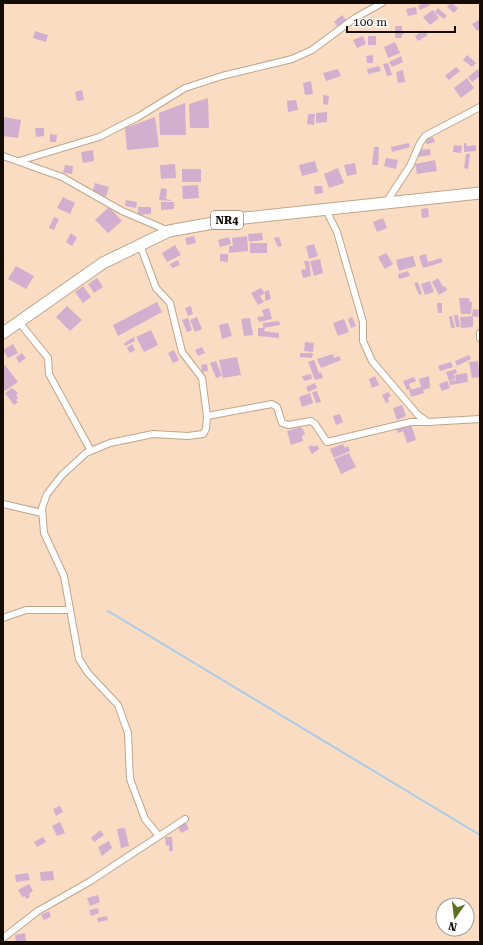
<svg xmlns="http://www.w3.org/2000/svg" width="483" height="945" font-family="'Roboto Serif',serif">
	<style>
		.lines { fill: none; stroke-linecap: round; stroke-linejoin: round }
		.stream { stroke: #a9cbec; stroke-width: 2 }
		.building { fill: #d2afcf }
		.street-casing { stroke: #c0a58b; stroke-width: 8 }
		.highway-casing { stroke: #c0a58b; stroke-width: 13 }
		.street { stroke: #fff; stroke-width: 6 }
		.highway { stroke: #fff; stroke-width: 11 }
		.labels { text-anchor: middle; stroke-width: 3; stroke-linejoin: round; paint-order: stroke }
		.shield { fill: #fff; stroke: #5a544f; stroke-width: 1 }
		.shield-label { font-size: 11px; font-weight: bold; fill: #140b04 }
	</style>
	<rect width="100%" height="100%" fill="#f9dcc1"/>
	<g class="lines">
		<!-- stream -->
		<polyline class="stream" points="108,611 480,835"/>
	</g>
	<!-- building -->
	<g class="building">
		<polygon points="424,3 431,5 420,10 418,6"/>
		<polygon points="451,3 458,8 454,13 447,7"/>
		<polygon points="416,7 417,14 408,16 406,9"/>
		<polygon points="438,8 447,16 444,19 435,12"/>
		<polygon points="433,10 439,18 430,25 423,17"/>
		<polygon points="342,15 347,21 339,28 334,22"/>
		<polygon points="479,20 480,29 477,31 472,24"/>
		<polygon points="395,26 402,26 402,31 404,32 401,38 395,38"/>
		<polygon points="424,30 428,35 418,41 415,36"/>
		<polygon points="35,31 48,35 46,42 33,38"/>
		<polygon points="363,36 366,44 357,48 353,40"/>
		<rect x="368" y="36" width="8" height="9"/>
		<polygon points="395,42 400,53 388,58 384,47"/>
		<polygon points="373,55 373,63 367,63 366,56"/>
		<polygon points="467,55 476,63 472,67 463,60"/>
		<polygon points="401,56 403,62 392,67 389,62"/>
		<polygon points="388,63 392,75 387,76 383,64"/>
		<polygon points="379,66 381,71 368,74 367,69"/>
		<polygon points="456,67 460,71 449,80 445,76"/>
		<polygon points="338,69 341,76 326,81 323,73"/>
		<polygon points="478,69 480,76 472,82 468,77"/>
		<polygon points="403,70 405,82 398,83 396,72"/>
		<polygon points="467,78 474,88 461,98 454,88"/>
		<polygon points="311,81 313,94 305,95 303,83"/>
		<polygon points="82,90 84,100 77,101 75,92"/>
		<polygon points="323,95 329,96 328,105 323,104"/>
		<polygon points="208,98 209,128 190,128 189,104"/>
		<polygon points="296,100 298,110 288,112 287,101"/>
		<polygon points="185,103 186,135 160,135 159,113"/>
		<polygon points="327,112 327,122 316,123 316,113"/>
		<polygon points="308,114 315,114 314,125 307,124"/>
		<polygon points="3,117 21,120 18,138 3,136"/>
		<polygon points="155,117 159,147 127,150 125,128"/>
		<polygon points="35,128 44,128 44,136 36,137"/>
		<polygon points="50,134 57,135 56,142 50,142"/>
		<polygon points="433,137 435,142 427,144 425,140"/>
		<polygon points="409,143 410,147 392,152 391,147"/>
		<polygon points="464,143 466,143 467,146 476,145 476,151 464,152"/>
		<polygon points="454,145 462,146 461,153 453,152"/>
		<polygon points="374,147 379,147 378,165 372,165"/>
		<polygon points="430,149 431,155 418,157 418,150"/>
		<polygon points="93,150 94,161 83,163 81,152"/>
		<polygon points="466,154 470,154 468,169 464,168"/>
		<polygon points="386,158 398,160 396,169 384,166"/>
		<polygon points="435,160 437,171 417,174 415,164"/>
		<polygon points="315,161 318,172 302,176 299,165"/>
		<polygon points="355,163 357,174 347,176 344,165"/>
		<polygon points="175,164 176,178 161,179 160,165"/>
		<polygon points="65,165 73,166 72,174 63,173"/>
		<polygon points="338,168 344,183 329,188 324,174"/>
		<rect x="182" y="169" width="19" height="13"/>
		<polygon points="95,183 109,187 106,197 92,192"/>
		<polygon points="198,185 199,198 183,199 182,186"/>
		<polygon points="314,186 322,186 323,193 315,194"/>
		<polygon points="161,188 167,189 166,199 171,200 171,201 159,200"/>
		<polygon points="63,197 75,203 70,214 57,208"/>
		<polygon points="126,200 137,202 136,208 125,206"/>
		<polygon points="161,202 174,202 174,209 161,210"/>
		<polygon points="109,207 122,221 108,233 95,220"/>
		<polygon points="138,207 151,207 151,214 138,215"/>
		<polygon points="428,208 429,217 422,218 421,209"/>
		<polygon points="54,217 59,219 54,230 49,228"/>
		<polygon points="383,218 387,228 377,232 373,222"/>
		<polygon points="71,233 77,238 72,246 66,242"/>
		<polygon points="262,233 263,240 249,242 248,234"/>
		<polygon points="194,236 196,243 187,245 185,238"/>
		<polygon points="247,236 248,251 229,253 229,246 233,246 232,238"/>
		<polygon points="229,237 231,244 220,247 218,240"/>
		<polygon points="279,237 282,246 278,247 274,238"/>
		<rect x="250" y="243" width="17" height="10"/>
		<polygon points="314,244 318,256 309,259 306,246"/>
		<polygon points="175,245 181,255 167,262 162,253"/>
		<polygon points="386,253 393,264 385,269 378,257"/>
		<polygon points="220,254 228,254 228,262 220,261"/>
		<polygon points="426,254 428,262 441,258 443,262 423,268 419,256"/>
		<polygon points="413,256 416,266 399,271 396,260"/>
		<polygon points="320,259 323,273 314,276 310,261"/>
		<polygon points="178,260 180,265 172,268 170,264"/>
		<polygon points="304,261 309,261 311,276 303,278 301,270 306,269"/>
		<polygon points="16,266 34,276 26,289 8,279"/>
		<polygon points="408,271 410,276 399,279 398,274"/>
		<polygon points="97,278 103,287 94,293 88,284"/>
		<polygon points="438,278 443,287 445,286 447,290 439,295 432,282"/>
		<polygon points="430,281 434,292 425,295 421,284"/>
		<polygon points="418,282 422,294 419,295 414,283"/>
		<polygon points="83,286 91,297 83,303 75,292"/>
		<polygon points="261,288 265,293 260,296 264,302 258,305 251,293"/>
		<polygon points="269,290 271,299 265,301 265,291"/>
		<polygon points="459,298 469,298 470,302 472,302 471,314 461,314"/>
		<polygon points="157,302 162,312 118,336 113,325"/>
		<polygon points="437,303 442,303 442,313 438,313"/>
		<polygon points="67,306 82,320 70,331 56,317"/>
		<polygon points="191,306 193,314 188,316 185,308"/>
		<polygon points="269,308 272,319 259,322 257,317 264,316 262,310"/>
		<polygon points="473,309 479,310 478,317 472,316"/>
		<polygon points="454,315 458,315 460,327 456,327"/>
		<polygon points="449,316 452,316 455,328 451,328"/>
		<polygon points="473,316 473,327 461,328 460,317"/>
		<polygon points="197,317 202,329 195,332 190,320"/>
		<polygon points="352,317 356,326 351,328 348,319"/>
		<polygon points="188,318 192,330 187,332 182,320"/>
		<polygon points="250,318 253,335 244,336 241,319"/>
		<polygon points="344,319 349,332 338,336 333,323"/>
		<polygon points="279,321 280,325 263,328 263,323"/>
		<polygon points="228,323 232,336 222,339 219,325"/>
		<polygon points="258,328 265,328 264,331 279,333 279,338 258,336"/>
		<polygon points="151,330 158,345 144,352 136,337"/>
		<polygon points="134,337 135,341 125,346 124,343"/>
		<polygon points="305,342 314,343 313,352 304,351"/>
		<polygon points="13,344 18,353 8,358 3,350"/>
		<polygon points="132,344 135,350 130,353 127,348"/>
		<polygon points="202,347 205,353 198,356 195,350"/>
		<polygon points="174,350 179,360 173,363 168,353"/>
		<polygon points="22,353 26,358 19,363 16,357"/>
		<polygon points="300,353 313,353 312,358 300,357"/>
		<polygon points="333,354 334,358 339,356 341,360 321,368 317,359"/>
		<polygon points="469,355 471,359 457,366 455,361"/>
		<polygon points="237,357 241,375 223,378 219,360"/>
		<polygon points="314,360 319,373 321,372 323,378 315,380 308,362"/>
		<polygon points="216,361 222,376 216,378 210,363"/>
		<polygon points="478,361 480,377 472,378 469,362"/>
		<polygon points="451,362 453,367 440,371 438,366"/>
		<polygon points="207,364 208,371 202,372 201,365"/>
		<polygon points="5,365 18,382 5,391 3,387 3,366"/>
		<polygon points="456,369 457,373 454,374 455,379 449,381 446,372"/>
		<polygon points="467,373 468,382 450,385 449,381 456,380 455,375"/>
		<polygon points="311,374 312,379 304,381 302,376"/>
		<polygon points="375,376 379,385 372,388 369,379"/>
		<polygon points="429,376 430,388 423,390 424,393 411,397 409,390 421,387 419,379"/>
		<polygon points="414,377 416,381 409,384 411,389 407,390 403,381"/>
		<polygon points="447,381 450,388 442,391 439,384"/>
		<polygon points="315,383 317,388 308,392 306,387"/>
		<polygon points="12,388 18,393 16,395 18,398 16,400 18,402 14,405 5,393"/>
		<polygon points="317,391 321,402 316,403 312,392"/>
		<polygon points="388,392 391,396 388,398 389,402 386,403 382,395"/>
		<polygon points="310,393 313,403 302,407 299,397"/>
		<polygon points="402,405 406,416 397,420 393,408"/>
		<polygon points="340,414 343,422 336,425 333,416"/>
		<polygon points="411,424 416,440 407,443 403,431 398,433 396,428"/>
		<polygon points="300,427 303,429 305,434 302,436 303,441 291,445 287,431"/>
		<polygon points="343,444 345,448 348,446 350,451 334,458 330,449"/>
		<polygon points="312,445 314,447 317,445 319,449 312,454 308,447"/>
		<polygon points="349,453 356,467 341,474 334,459"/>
		<polygon points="60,806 63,812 56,816 53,809"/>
		<polygon points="60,822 65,833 57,836 52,826"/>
		<polygon points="186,823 189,829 181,833 178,827"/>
		<polygon points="125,828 129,846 121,848 117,829"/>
		<polygon points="100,830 104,835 94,842 91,838"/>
		<polygon points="43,837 46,842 37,847 34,842"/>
		<polygon points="165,837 172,837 173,851 169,851 169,845 166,846"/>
		<polygon points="109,841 112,848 102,856 98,847"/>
		<polygon points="53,871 54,880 41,881 40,872"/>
		<polygon points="28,873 30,880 16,882 15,875"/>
		<polygon points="29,884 33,891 29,894 30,897 26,899 25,896 22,897 18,890"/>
		<polygon points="98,895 100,902 90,906 87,898"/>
		<polygon points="98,908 99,913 91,916 89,910"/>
		<polygon points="49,911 51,917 44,920 41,915"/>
		<polygon points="107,916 108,920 98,922 97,918"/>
		<polygon points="25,933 26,941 16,942 15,935"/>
	</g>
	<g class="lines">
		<defs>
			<g id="street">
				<polyline points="3,156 62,177 122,211 169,231"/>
				<polyline points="19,161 99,137 138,117 185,88 222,76 292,59 312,50 355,18 382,3"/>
				<polyline points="385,204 410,166 420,143 425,136 480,107"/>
				<polyline points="326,210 337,232 363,322 363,341 372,361 418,415 428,422"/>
				<polyline points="140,245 156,288 170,303 182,352 202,378 207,416 206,429 203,434 188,436 153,434 110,443 86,453 62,475 47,494 42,508 44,533 64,576 79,659 88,673 118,705 128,733 130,779 145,819 159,836"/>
				<polyline points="19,322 48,358 49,374 91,451"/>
				<polyline points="480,333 480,338"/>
				<polyline points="207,416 272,404 277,407 282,423 288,425 311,421 315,424 327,442 411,422 428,422 480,419"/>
				<polyline points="3,504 42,513"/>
				<polyline points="3,618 26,610 70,610"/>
				<polyline points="3,938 38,911 89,882 185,819"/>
			</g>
			<polyline id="highway" points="3,333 103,263 169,231 235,219 480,193"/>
		</defs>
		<!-- street casing -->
		<use href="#street" class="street-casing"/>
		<!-- highway casing -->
		<use href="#highway" class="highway-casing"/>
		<!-- street -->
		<use href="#street" class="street"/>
		<!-- highway -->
		<use href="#highway" class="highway"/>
	</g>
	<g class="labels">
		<!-- shield labels -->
		<rect class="shield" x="211" y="211" width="32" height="18" rx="3"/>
		<g class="shield-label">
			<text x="227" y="224">NR4</text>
		</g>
	</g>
	<!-- border -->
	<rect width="483" height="945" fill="none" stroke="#140b04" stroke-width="8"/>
	<!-- north arrow -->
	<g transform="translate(455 917) rotate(194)"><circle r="19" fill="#ffffff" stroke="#a19d9b"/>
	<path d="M0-3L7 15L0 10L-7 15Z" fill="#5b7020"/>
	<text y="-6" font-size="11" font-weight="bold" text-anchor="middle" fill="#140b04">N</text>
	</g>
	<!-- scale -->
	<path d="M347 26v6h108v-6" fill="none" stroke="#140b04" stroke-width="2"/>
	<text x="353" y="26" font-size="12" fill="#140b04" stroke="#ffffff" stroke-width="3" paint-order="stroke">100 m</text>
</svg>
